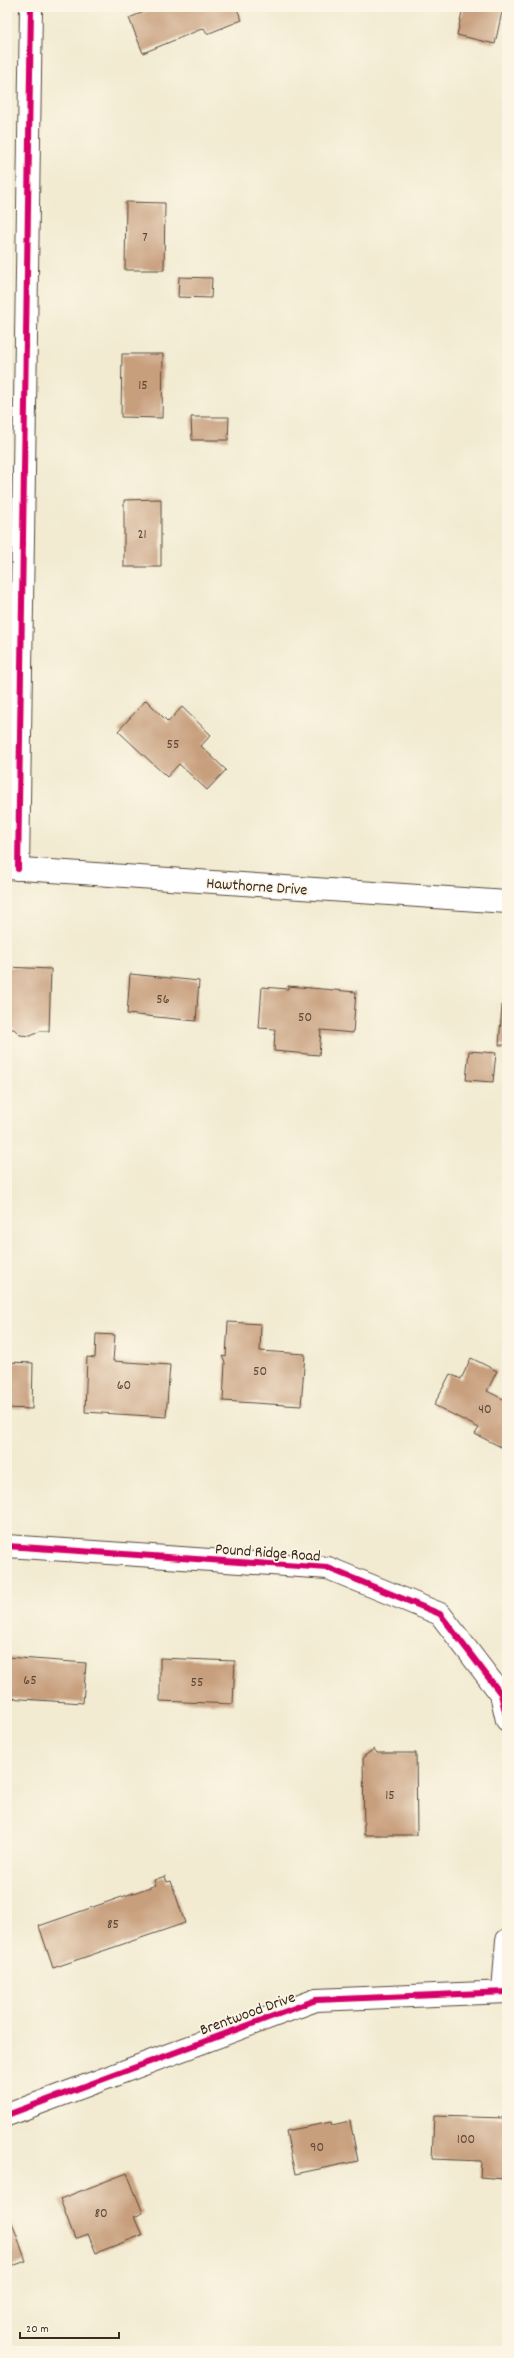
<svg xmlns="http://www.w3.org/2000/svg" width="514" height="2358" font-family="Dekko,sans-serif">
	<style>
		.building { fill: #c79f7d }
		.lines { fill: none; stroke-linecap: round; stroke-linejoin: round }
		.minor-casing { stroke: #564739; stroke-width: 24 }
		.minor { stroke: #fff; stroke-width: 22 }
		.cycleway-casing { stroke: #fcf5e5; stroke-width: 8 }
		.cycleway { stroke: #d6006c; stroke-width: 6 }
		.labels { text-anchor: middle; stroke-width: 3.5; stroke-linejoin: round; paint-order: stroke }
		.number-label { font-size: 14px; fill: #5e4736 }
		.street-label { font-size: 16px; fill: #3b2a1e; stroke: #fcf5e5 }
	</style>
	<rect width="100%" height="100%" fill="#fcf5e5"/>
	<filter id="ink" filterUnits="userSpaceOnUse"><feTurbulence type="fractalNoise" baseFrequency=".025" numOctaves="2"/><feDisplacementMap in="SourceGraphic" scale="8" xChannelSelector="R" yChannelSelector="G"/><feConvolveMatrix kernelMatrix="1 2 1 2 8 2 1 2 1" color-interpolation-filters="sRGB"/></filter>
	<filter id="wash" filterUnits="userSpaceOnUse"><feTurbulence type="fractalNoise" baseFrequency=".012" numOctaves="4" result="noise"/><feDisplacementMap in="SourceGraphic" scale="16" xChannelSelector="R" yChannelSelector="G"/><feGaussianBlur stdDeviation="0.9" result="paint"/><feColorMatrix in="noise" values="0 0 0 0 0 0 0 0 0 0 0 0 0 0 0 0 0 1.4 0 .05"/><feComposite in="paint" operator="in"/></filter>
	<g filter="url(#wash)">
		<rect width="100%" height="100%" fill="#f2ebd2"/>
		<g id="blocks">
			<!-- building -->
			<g class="building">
				<polygon points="156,7 236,7 242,20 207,34 204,28 143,53 129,18"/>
				<polygon points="463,7 503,7 495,44 457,35"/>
				<polygon points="126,202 165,203 164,270 125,270"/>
				<polygon points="179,277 212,278 211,298 178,297"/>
				<polygon points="122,354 163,354 162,418 121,417"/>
				<polygon points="191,417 229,417 228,440 192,440"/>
				<polygon points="161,499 161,567 124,567 124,500"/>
				<polygon points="146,700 168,722 182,707 211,735 201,746 226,770 207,790 179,764 167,777 118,731"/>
				<polygon points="7,967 51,969 49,1031 40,1031 31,1036 20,1035 14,1029 7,1029"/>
				<polygon points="130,974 199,981 196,1021 127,1014"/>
				<polygon points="288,986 356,992 353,1033 321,1030 319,1055 274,1051 275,1029 259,1028 262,987 288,989"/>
				<polygon points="502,1005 507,1006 507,1045 499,1045"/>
				<polygon points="469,1051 496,1053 493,1082 466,1080"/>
				<polygon points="228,1322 261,1324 260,1351 305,1354 301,1406 223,1401 225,1363 222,1356 226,1357"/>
				<polygon points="96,1334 115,1335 113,1361 170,1365 166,1417 85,1412 87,1357 95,1358"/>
				<polygon points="471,1358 497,1371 487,1391 507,1401 507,1450 475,1434 479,1428 434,1405 450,1374 461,1379"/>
				<polygon points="7,1362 33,1363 32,1409 7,1408"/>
				<polygon points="7,1657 86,1663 83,1703 7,1698"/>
				<polygon points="160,1658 235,1661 233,1704 160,1701"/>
				<polygon points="374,1749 377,1753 416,1753 417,1835 364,1835 363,1757"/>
				<polygon points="165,1876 167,1882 171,1881 185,1923 53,1968 39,1926 156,1885 154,1880"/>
				<polygon points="434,2116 506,2118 504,2179 480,2177 481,2161 432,2159"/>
				<polygon points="350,2121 358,2161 295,2174 286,2131 331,2122 332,2125"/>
				<polygon points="127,2173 143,2213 134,2217 142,2235 96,2253 88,2234 75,2239 60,2199"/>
				<polygon points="11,2220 26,2261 7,2268 7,2222"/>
			</g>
		</g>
	</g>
	<g filter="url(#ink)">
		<use href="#blocks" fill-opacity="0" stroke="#564739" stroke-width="1"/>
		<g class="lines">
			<defs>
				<g id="minor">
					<polyline points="7,868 507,902"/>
					<polyline points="18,869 31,7"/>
					<polyline points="7,1546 328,1568 440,1614 501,1694 507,1720"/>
					<polyline points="503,1991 507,1940"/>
					<polyline points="7,2115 316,2000 507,1992"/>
				</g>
			</defs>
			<!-- minor casing -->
			<use href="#minor" class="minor-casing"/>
			<!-- minor -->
			<use href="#minor" class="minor"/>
			<defs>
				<g id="cycleway">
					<polyline points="18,869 31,7"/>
					<polyline points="7,1546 328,1568 440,1614 501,1694 507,1720"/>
					<polyline points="7,2115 316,2000 507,1992"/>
				</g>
			</defs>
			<!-- cycleway casing -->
			<use href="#cycleway" class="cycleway-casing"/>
			<!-- cycleway -->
			<use href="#cycleway" class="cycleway"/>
		</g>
	</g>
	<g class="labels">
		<!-- number labels -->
		<g class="number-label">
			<text x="145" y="241">7</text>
			<text x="143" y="389">15</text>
			<text x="142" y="538">21</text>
			<text x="173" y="748">55</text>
			<text x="163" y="1003">56</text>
			<text x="305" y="1021">50</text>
			<text x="260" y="1375">50</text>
			<text x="124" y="1389">60</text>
			<text x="485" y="1413">40</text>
			<text x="30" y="1684">65</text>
			<text x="197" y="1686">55</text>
			<text x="390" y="1799">15</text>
			<text x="113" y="1928">85</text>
			<text x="466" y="2143">100</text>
			<text x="317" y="2151">90</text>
			<text x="101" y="2217">80</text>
		</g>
		<!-- street labels -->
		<g class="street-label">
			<text transform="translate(257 885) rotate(4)" y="6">Hawthorne Drive</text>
			<text transform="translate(268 1551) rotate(4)" y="6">Pound Ridge Road</text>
			<text transform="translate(247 2012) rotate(-20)" y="6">Brentwood Drive</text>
		</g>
	</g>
	<!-- margin -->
	<rect width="514" height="2358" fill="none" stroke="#fcf5e5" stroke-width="24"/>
	<!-- scale -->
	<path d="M20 2332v6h99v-6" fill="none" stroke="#3b2a1e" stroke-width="2"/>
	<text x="26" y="2332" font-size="12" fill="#3b2a1e" stroke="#fcf5e5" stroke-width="3" paint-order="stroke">20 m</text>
</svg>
